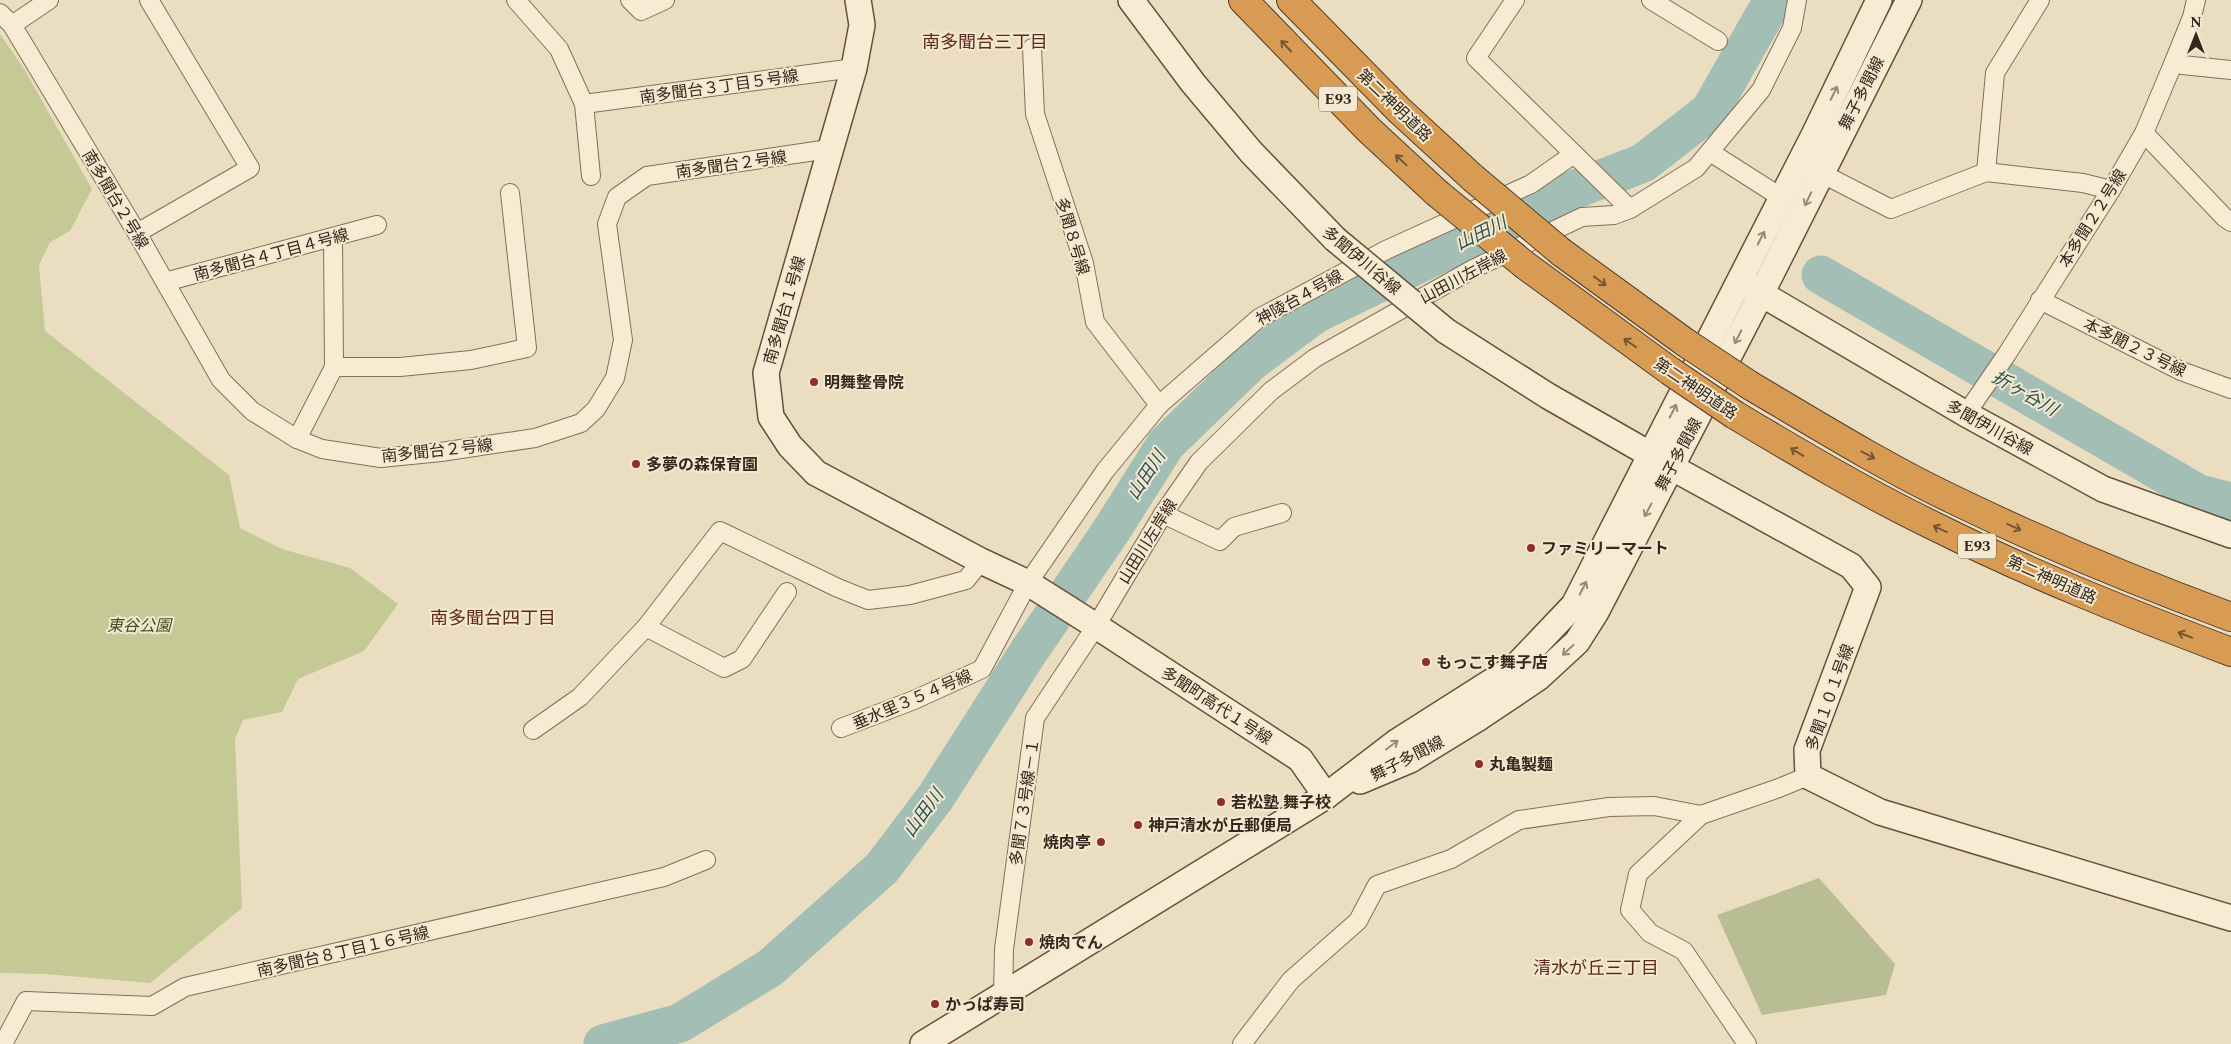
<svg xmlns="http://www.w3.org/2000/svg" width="2231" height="1044" font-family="Spectral,'Noto Sans JP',serif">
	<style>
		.green { fill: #c4c995 }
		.cemetery { fill: #b9bd94 }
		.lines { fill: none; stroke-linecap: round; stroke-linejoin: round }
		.river { stroke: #a3beb5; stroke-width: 39 }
		.street-casing { stroke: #836f59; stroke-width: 20 }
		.secondary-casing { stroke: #65503d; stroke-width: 28 }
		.highway-casing { stroke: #513d2d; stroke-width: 30 }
		.street { stroke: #f7ebd3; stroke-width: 18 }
		.secondary { stroke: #f7ebd3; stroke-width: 25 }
		.highway { stroke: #d89b54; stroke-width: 28 }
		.secondary-bridge-casing { stroke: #65503d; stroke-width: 28; stroke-linecap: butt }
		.highway-bridge-casing { stroke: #513d2d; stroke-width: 30; stroke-linecap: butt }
		.secondary-bridge { stroke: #f7ebd3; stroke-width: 25 }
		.highway-bridge { stroke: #d89b54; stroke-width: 28 }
		.oneway { stroke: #765533 }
		.oneway2 { stroke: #968978 }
		.poi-dot { fill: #8f2c2f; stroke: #f3e8d0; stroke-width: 2 }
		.labels { text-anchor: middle; stroke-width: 4; stroke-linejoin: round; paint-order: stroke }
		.shield { fill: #f3e8d0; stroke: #6d6153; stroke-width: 1 }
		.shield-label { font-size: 15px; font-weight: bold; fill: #34271d }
		.street-label { font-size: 16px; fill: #34271d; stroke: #f3e8d0 }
		.poi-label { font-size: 16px; font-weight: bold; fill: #34271d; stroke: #f3e8d0; text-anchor: start }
		.park-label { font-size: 16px; font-style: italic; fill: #454f24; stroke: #f3e8d0 }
		.neighbourhood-label { font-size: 18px; fill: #5e2a1e; stroke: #f3e8d0 }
		.water-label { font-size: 18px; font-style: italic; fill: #2d5350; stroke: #f3e8d0 }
	</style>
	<rect width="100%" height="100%" fill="#ebdec0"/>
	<!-- green -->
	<polygon class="green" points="0,34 24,69 92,189 70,231 50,242 39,265 45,331 229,475 240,528 282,549 350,568 398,604 364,651 298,679 282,712 243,720 235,739 242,908 150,983 45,974 0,973"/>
	<!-- cemetery -->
	<polygon class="cemetery" points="1819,878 1895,964 1886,995 1762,1015 1717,915"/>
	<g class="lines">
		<!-- river -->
		<g class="river">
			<polyline points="1821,275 2199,494 2231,502"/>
			<polyline points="603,1044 680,1023 770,968 882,868 935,798 1029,651 1111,531 1166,444 1252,361 1315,314 1563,194 1643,163 1710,111 1773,0"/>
		</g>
		<defs>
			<g id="street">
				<polyline points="516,0 559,49 584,104 591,176"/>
				<polyline points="630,0 641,11 665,0"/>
				<polyline points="1651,0 1718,41"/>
				<polyline points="0,13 12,25 137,233 221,380 252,411 297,439 322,449 381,458 441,452 535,438 581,423 596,409 615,378 623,340 607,224 617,197 647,176 829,149"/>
				<polyline points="12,25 49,0"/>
				<polyline points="1032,48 1035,114 1084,263 1095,322 1159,405"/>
				<polyline points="2173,64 2192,17 2196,0"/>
				<polyline points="584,104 854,68"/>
				<polyline points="2144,133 2225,218 2231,222"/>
				<polyline points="1710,152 1782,198"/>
				<polyline points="1574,154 1630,209"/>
				<polyline points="1811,168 1891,209 1986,172 2083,183 2111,190"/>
				<polyline points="1986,172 1995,73 2040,0"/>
				<polyline points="137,233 250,168 149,0"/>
				<polyline points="165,282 377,225"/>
				<polyline points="2040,300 2181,371 2231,389"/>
				<polyline points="334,367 400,367 471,360 527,348 510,193"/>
				<polyline points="1966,414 2007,354 2111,190 2144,133 2173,64 2231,70"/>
				<polyline points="297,439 334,367 333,238"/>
				<polyline points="1163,514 1220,541 1234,527 1282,513"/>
				<polyline points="646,627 724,668 742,659 787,592"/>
				<polyline points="841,728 914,700 982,669 1028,583 1105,471 1159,405 1259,318 1386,250 1531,184 1574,154 1476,58 1515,0"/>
				<polyline points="533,730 580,697 646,627 720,531 838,588 868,600 910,595 966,580 981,561"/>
				<polyline points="1701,815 1638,874 1630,910 1650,933 1684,951 1747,1044"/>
				<polyline points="1003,996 1004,949 1035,718 1096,626 1163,514 1199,462 1271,391 1315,358 1473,269 1582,217 1614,215 1630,209 1696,168 1761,90 1792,28 1797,0"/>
				<polyline points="3,1044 26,1001 152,1006 185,987 664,877 706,860"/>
				<polyline points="1242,1044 1291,980 1358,921 1377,885 1451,859 1519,820 1609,807 1654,806 1701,815 1779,788 1808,776"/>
			</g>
			<g id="secondary">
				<polyline points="858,0 862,25 854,68 766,373 771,417 790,446 816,473 981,561 1028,583 1096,626 1300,759 1326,796"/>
				<polyline points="1131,0 1193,83 1251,152 1335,239"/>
				<polyline points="1748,286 1966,414 2103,489 2231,535"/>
				<polyline points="1446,331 1548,396 1651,455"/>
				<polyline points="1671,467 1851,566 1868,587 1807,750 1808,776 1880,812 2231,918"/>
				<polyline points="1360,781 1410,760 1480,717 1538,678 1577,642 1596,612 1761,294 1909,0"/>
				<polyline points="923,1044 1326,796 1398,741 1516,666 1574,605 1815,133 1879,0"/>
			</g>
			<g id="highway">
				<polyline points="1243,0 1369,130 1437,193"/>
				<polyline points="1291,0 1399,110 1473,178"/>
				<polyline points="1561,252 1686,343"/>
				<polyline points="1526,266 1670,371"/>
				<path d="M1751 386C1817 425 1883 466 1952 499 2043 543 2136 582 2231 617"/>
				<path d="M1735 415C1800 454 1866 493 1934 526 2030 574 2131 614 2231 652"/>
			</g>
		</defs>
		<!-- street casing -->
		<use href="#street" class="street-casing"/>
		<!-- secondary casing -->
		<use href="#secondary" class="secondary-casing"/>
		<!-- highway casing -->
		<use href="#highway" class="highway-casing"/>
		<!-- street -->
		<use href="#street" class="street"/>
		<!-- secondary -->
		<use href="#secondary" class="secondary"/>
		<!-- highway -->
		<use href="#highway" class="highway"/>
		<defs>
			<polyline id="secondary-bridge" points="1335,239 1446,331"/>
			<g id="highway-bridge">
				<polyline points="1473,178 1561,252"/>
				<polyline points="1437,193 1526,266"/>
				<polyline points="1686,343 1751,386"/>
				<polyline points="1670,371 1735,415"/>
			</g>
		</defs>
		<!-- secondary-bridge casing -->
		<use href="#secondary-bridge" class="secondary-bridge-casing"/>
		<!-- highway-bridge casing -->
		<use href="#highway-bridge" class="highway-bridge-casing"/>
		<!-- secondary-bridge -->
		<use href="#secondary-bridge" class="secondary-bridge"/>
		<!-- highway-bridge -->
		<use href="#highway-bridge" class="highway-bridge"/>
	</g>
	<!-- one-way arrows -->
	<defs><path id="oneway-shaft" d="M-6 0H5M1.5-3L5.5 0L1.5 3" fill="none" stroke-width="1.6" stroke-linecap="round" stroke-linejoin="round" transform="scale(1.25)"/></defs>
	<g class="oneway">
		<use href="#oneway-shaft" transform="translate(1286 46) rotate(-133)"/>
		<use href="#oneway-shaft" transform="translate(1401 160) rotate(-137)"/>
		<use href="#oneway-shaft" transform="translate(1600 281) rotate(37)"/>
		<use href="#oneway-shaft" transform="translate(1630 343) rotate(-145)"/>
		<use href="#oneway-shaft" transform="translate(1797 452) rotate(-149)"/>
		<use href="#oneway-shaft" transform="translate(1868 455) rotate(28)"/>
		<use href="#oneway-shaft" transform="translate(2014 527) rotate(25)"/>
		<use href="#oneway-shaft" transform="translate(1940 529) rotate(-155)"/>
		<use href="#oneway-shaft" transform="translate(2185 635) rotate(-159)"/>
	</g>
	<g class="oneway2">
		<use href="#oneway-shaft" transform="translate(1834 93) rotate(-64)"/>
		<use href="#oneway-shaft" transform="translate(1808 199) rotate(116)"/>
		<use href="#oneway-shaft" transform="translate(1761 238) rotate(-63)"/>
		<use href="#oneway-shaft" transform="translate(1738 337) rotate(117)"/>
		<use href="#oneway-shaft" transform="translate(1673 411) rotate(-63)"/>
		<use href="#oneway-shaft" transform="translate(1648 510) rotate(118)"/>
		<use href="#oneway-shaft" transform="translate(1583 588) rotate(-63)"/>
		<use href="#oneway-shaft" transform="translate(1568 650) rotate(137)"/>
		<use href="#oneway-shaft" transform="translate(1392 745) rotate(-37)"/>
	</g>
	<!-- markers -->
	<g class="poi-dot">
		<circle cx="814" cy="382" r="5"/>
		<circle cx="636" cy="464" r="5"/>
		<circle cx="1531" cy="548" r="5"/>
		<circle cx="1426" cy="662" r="5"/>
		<circle cx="1479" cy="764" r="5"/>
		<circle cx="1221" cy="802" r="5"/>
		<circle cx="1138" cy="825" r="5"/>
		<circle cx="1101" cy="842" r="5"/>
		<circle cx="1029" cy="942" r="5"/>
		<circle cx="935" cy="1004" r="5"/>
	</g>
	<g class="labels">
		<!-- shield labels -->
		<g class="shield">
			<rect x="1319" y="86.5" width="38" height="25" rx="4"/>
			<rect x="1958" y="533.5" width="38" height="25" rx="4"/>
		</g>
		<g class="shield-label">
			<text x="1338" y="104">E93</text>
			<text x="1977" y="551">E93</text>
		</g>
		<!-- street labels -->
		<g class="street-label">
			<text transform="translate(719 86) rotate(-8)" y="6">南多聞台３丁目５号線</text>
			<text transform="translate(1861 93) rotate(-63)" y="6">舞子多聞線</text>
			<text transform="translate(1395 105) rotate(44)" y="6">第二神明道路</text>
			<text transform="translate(731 164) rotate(-8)" y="6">南多聞台２号線</text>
			<text transform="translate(116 199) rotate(59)" y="6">南多聞台２号線</text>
			<text transform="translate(2092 218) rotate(-58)" y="6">本多聞２２号線</text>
			<text transform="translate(1073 236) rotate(73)" y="6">多聞８号線</text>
			<text transform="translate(271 254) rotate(-15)" y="6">南多聞台４丁目４号線</text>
			<text transform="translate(1362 260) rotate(40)" y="6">多聞伊川谷線</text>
			<text transform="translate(1463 276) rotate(-28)" y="6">山田川左岸線</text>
			<text transform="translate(1299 297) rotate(-29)" y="6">神陵台４号線</text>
			<text transform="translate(784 310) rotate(-74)" y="6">南多聞台１号線</text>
			<text transform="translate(2135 347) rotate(26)" y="6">本多聞２３号線</text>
			<text transform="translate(1696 388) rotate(34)" y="6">第二神明道路</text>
			<text transform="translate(1990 427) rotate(29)" y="6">多聞伊川谷線</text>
			<text transform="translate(437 450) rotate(-6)" y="6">南多聞台２号線</text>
			<text transform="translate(1678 454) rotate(-62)" y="6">舞子多聞線</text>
			<text transform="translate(1147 541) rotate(-58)" y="6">山田川左岸線</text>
			<text transform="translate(2052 579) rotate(24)" y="6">第二神明道路</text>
			<text transform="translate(1829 697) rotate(-70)" y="6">多聞１０１号線</text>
			<text transform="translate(912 699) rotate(-23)" y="6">垂水里３５４号線</text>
			<text transform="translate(1217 705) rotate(33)" y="6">多聞町高代１号線</text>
			<text transform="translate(1407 758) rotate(-27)" y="6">舞子多聞線</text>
			<text transform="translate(1024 802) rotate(-82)" y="6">多聞７３号線－１</text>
			<text transform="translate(343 951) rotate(-13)" y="6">南多聞台８丁目１６号線</text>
		</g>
		<!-- poi labels -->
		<g class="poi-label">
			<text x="824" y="388">明舞整骨院</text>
			<text x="646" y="470">多夢の森保育園</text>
			<text x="1541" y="554">ファミリーマート</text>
			<text x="1436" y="668">もっこす舞子店</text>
			<text x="1489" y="770">丸亀製麺</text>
			<text x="1231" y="808">若松塾 舞子校</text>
			<text x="1148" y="831">神戸清水が丘郵便局</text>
			<text x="1091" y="848" text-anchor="end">焼肉亭</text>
			<text x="1039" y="948">焼肉でん</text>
			<text x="945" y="1010">かっぱ寿司</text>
		</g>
		<!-- park labels -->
		<g class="park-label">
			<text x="139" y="631">東谷公園</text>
		</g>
		<!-- neighbourhood labels -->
		<g class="neighbourhood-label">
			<text x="985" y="48">南多聞台三丁目</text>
			<text x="493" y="624">南多聞台四丁目</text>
			<text x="1596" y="974">清水が丘三丁目</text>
		</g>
		<!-- water labels -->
		<g class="water-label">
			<text transform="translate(1481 233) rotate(-26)" y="6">山田川</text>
			<text transform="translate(2025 393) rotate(30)" y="6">折ヶ谷川</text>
			<text transform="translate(1146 475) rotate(-57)" y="6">山田川</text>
			<text transform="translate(923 813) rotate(-54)" y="6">山田川</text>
		</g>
	</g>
	<!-- north arrow -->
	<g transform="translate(2196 35)" stroke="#f3e8d0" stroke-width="4" paint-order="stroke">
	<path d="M0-4L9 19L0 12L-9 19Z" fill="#34271d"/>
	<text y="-8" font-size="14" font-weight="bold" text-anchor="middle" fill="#34271d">N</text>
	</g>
</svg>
